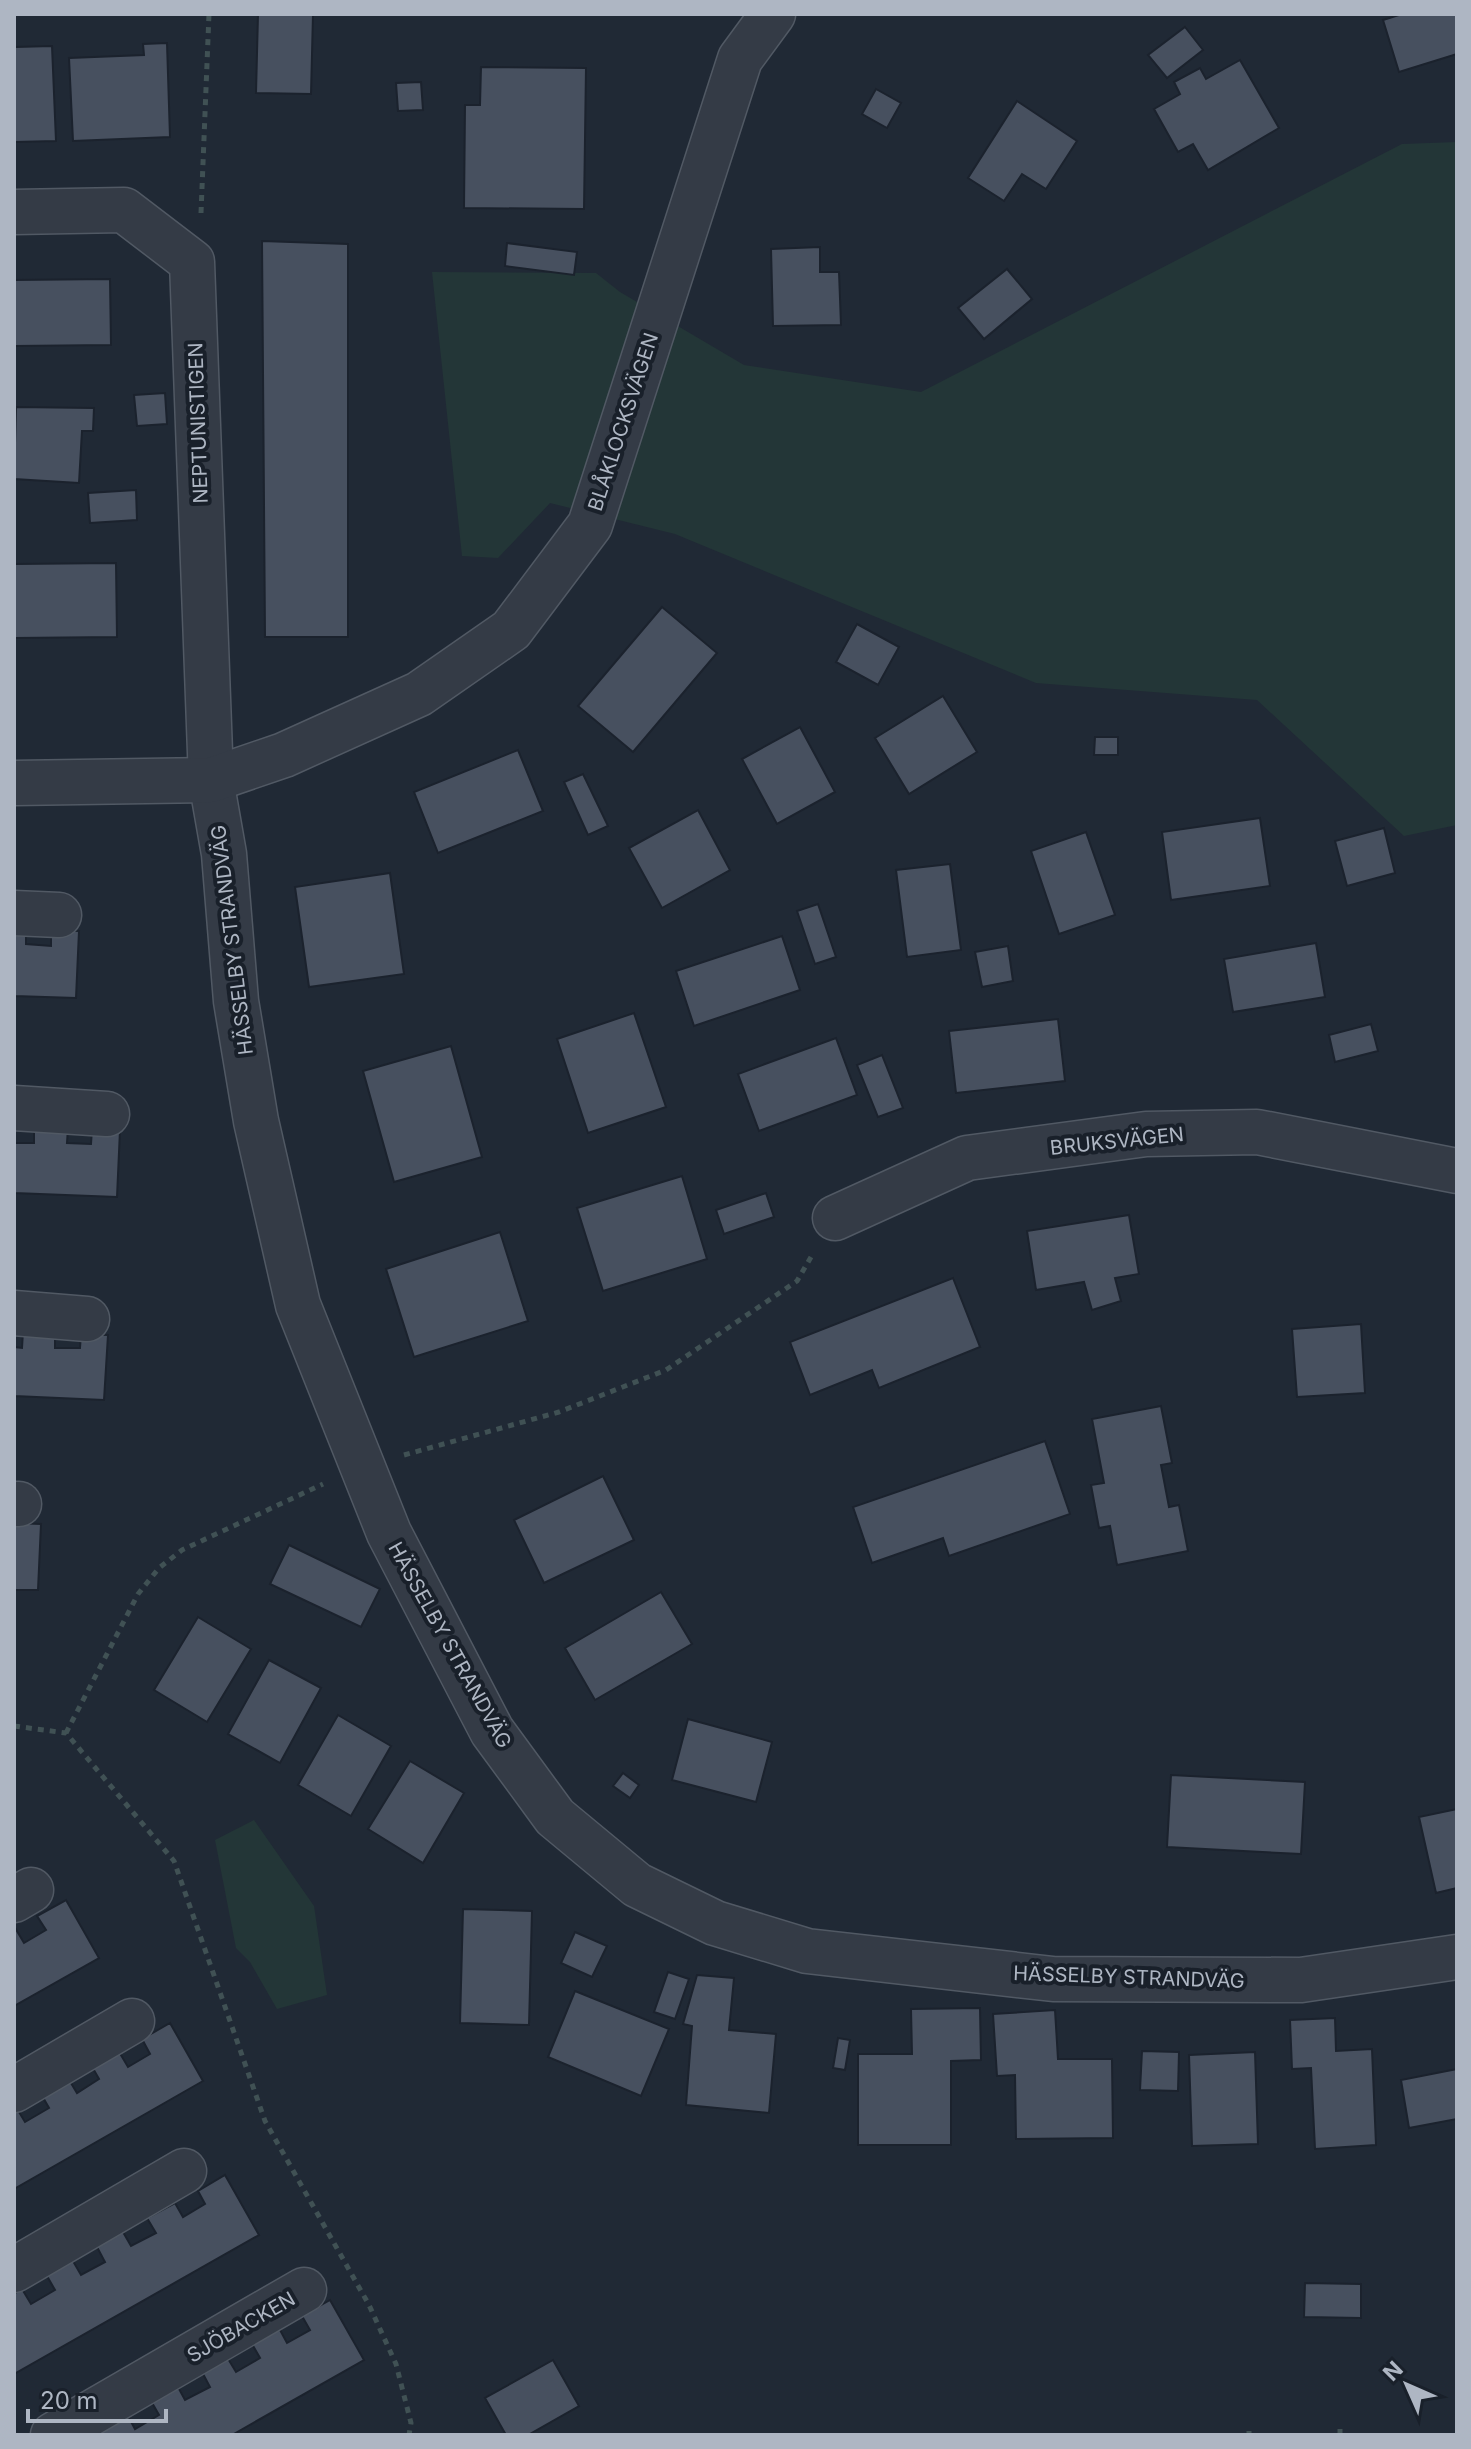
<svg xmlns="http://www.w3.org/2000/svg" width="1471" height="2449" font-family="Inter,sans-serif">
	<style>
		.green { fill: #233637 }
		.building { fill: #47505f; stroke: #1b222d; stroke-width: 2 }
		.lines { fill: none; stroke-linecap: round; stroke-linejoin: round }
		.minor-casing { stroke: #515964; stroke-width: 47 }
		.path { stroke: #405154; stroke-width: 5; stroke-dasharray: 6 6; stroke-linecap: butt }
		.minor { stroke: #343b46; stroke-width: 44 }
		.labels { text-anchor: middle; stroke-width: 8; stroke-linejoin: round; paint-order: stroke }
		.street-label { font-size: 20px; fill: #aeb6c3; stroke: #19202a }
	</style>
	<rect width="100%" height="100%" fill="#202935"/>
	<!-- green -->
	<g class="green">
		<polygon points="1457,142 1457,825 1404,836 1257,700 1036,683 675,534 550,503 498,558 462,556 432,272 596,273 620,292 744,365 921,392 1402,144"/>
		<polygon points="254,1820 314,1906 327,1995 277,2009 250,1962 236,1948 215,1840"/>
	</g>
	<!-- building -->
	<g class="building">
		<polygon points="258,14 313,14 311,94 256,93"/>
		<polygon points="1402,14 1457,14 1457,54 1399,72 1383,20"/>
		<polygon points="1185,27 1203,50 1167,78 1148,55"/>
		<polygon points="167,43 170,137 73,141 69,58 144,55 143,44"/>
		<polygon points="52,46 56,141 14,142 15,47"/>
		<polygon points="1240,60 1279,128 1208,170 1193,144 1178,152 1154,109 1180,94 1174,82 1200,68 1206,79"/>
		<polygon points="481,67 586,68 584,209 464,208 465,105 480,105"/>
		<polygon points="421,82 423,110 398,111 396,83"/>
		<polygon points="876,89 901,103 887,128 862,114"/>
		<polygon points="1017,101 1077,141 1046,189 1022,174 1004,201 968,178"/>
		<polygon points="262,241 348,244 348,637 265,637"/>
		<polygon points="507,243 577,252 574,275 505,266"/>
		<polygon points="820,247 820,272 839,272 841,325 773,326 771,249"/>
		<polygon points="1007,269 1032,299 984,339 958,308"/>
		<polygon points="110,279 111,345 14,346 14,280"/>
		<polygon points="165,393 167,424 137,426 134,395"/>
		<polygon points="16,407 94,408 93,431 82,431 79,483 14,479"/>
		<polygon points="136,490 137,520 90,523 88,493"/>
		<polygon points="116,563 117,637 14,638 14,564"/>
		<polygon points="662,607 717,653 633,752 578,706"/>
		<polygon points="857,624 899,647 878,685 836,662"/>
		<polygon points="943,696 977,752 909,794 875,738"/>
		<polygon points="800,727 835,792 777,824 742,759"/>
		<polygon points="1095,737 1118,737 1118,755 1094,755"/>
		<polygon points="518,750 543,811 438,853 414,792"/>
		<polygon points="583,774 608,826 588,835 564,782"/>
		<polygon points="698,810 730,870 662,908 629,848"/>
		<polygon points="1260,818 1270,886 1171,900 1162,832"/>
		<polygon points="1384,828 1395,873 1347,886 1335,841"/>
		<polygon points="1086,832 1115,915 1059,934 1031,851"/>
		<polygon points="950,864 961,950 907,957 896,870"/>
		<polygon points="390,873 404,974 309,987 295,887"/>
		<polygon points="818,904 836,957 815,964 797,911"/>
		<polygon points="14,929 26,929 26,944 51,946 51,930 79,931 76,998 14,996"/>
		<polygon points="782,936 800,990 694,1026 676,971"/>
		<polygon points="1316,943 1325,997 1233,1012 1224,959"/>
		<polygon points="1008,946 1013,981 982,987 975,952"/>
		<polygon points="634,1013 666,1107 588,1133 557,1039"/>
		<polygon points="1058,1019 1065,1081 956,1093 949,1031"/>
		<polygon points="1371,1024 1378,1051 1335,1062 1329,1035"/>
		<polygon points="836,1038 857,1095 759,1131 738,1074"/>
		<polygon points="451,1046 482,1157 394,1182 363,1071"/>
		<polygon points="882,1055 903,1108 878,1117 857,1065"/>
		<polygon points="34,1126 68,1128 67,1143 91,1144 92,1129 120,1130 117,1197 14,1193 14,1143 34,1143"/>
		<polygon points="682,1176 707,1259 603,1291 577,1208"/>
		<polygon points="766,1193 774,1217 724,1234 716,1210"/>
		<polygon points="1129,1215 1139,1274 1115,1278 1121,1301 1092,1310 1084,1282 1036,1290 1027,1231"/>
		<polygon points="500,1232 528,1321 414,1357 386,1269"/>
		<polygon points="953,1278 980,1347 879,1388 872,1370 810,1395 790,1342"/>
		<polygon points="1361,1324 1365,1393 1297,1397 1292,1329"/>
		<polygon points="23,1331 55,1333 55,1348 80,1348 81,1334 108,1335 104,1400 14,1396 14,1347 22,1348"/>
		<polygon points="1161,1406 1172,1463 1161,1465 1169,1507 1179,1505 1188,1551 1117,1565 1110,1526 1099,1528 1091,1485 1104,1483 1092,1419"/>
		<polygon points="1045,1441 1070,1514 949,1556 943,1538 872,1563 853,1507"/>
		<polygon points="603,1476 634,1540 544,1583 514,1520"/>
		<polygon points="14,1523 41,1524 38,1590 14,1590"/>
		<polygon points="289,1545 380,1589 361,1627 270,1584"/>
		<polygon points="661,1592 692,1644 595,1700 565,1648"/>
		<polygon points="198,1617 251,1649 207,1722 154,1690"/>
		<polygon points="269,1660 321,1688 280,1763 228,1734"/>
		<polygon points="338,1715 391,1746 351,1816 298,1785"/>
		<polygon points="688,1719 772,1742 756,1802 672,1780"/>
		<polygon points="410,1761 464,1793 423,1863 368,1829"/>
		<polygon points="623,1773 639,1785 630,1798 613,1786"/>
		<polygon points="1171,1775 1305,1782 1301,1854 1167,1847"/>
		<polygon points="1457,1809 1457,1888 1436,1893 1419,1817"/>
		<polygon points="66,1900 99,1958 14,2006 14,1926 24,1943 46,1930 37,1916"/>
		<polygon points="463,1909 532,1911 529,2025 460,2023"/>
		<polygon points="575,1932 607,1946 592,1977 561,1963"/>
		<polygon points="668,1972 689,1979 675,2019 654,2012"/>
		<polygon points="697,1975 734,1978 729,2030 776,2034 769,2113 686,2105 692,2026 683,2024"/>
		<polygon points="575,1991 669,2029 641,2096 548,2057"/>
		<polygon points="980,2008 981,2060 951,2061 951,2145 858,2145 858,2054 912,2054 911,2009"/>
		<polygon points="1055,2010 1058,2059 1112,2059 1113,2138 1016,2139 1015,2075 997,2076 993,2014"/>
		<polygon points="1335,2018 1336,2051 1372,2049 1376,2145 1315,2149 1311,2068 1292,2069 1290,2020"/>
		<polygon points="170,2023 203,2081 14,2189 14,2109 16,2107 25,2122 49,2108 41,2094 68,2078 77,2093 99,2079 91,2065 118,2050 128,2067 150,2054 142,2039"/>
		<polygon points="838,2038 850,2040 845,2070 833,2068"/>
		<polygon points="1142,2051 1179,2052 1178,2091 1140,2090"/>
		<polygon points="1255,2052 1258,2144 1192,2146 1189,2055"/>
		<polygon points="1457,2069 1457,2119 1409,2128 1401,2080"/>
		<polygon points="225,2175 259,2235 14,2374 14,2294 22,2289 31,2304 55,2290 47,2276 73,2261 81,2275 105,2262 97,2247 123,2232 131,2246 156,2233 147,2218 175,2203 183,2217 205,2204 198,2191"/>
		<polygon points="1305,2283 1361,2284 1361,2318 1304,2317"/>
		<polygon points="330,2300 364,2360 232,2435 102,2435 99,2430 127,2414 135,2429 159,2415 151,2401 178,2387 185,2400 210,2387 202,2372 227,2357 236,2372 260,2358 252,2344 279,2328 287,2343 310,2330 302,2316"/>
		<polygon points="553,2360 579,2406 528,2435 506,2435 485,2398"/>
	</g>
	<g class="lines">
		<defs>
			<g id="minor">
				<polyline points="14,212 124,210 192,262 211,780 224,854 236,1001 256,1121 298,1305 389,1533 492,1731 555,1817 637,1885 715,1923 807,1951 1053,1979 1301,1980 1457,1957"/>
				<polyline points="14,783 211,780 284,755 419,694 511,630 590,525 740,59 773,14"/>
				<polyline points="14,913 59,915"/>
				<polyline points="14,1108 107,1114"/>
				<polyline points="835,1218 967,1158 1146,1134 1257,1132 1457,1171"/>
				<polyline points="14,1313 87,1319"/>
				<polyline points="14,1504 19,1504"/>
				<polyline points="14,1900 31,1890"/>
				<polyline points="14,2090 132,2021"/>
				<polyline points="14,2270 184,2171"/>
				<polyline points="53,2435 304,2290"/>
			</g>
		</defs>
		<!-- minor casing -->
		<use href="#minor" class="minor-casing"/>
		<!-- path -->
		<g class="path">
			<polyline points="201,213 209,14"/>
			<polyline points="404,1455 559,1412 666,1370 797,1281 811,1257"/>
			<polyline points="14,1726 66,1733 174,1861 265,2121 369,2305 396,2364 411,2423 409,2435"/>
			<polyline points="66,1733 138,1594 159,1568 182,1550 323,1484"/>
			<polyline points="1249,2431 1249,2435"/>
			<polyline points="1022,2434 1022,2435"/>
			<polyline points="1340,2435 1340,2428"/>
		</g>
		<!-- minor -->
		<use href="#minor" class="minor"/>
	</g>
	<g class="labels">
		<!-- street labels -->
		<g class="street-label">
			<text transform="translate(623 422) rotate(-72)" y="7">BLÅKLOCKSVÄGEN</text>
			<text transform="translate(198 423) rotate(-92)" y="7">NEPTUNISTIGEN</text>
			<text transform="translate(232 940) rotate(-97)" y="7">HÄSSELBY STRANDVÄG</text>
			<text transform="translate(1117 1141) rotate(-6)" y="7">BRUKSVÄGEN</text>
			<text transform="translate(450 1645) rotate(61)" y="7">HÄSSELBY STRANDVÄG</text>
			<text transform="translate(1129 1977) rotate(2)" y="7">HÄSSELBY STRANDVÄG</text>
			<text transform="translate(241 2327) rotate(-30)" y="7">SJÖBACKEN</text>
		</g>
	</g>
	<!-- border -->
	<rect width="1471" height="2449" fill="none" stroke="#aeb6c3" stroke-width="32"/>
	<!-- north arrow -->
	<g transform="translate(1407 2385) rotate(315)" stroke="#19202a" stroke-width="6" paint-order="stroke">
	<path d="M0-6L14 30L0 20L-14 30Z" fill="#aeb6c3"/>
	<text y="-12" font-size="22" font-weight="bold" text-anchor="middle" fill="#aeb6c3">N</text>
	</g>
	<!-- scale -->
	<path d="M28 2409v12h138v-12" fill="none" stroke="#aeb6c3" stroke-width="4"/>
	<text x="40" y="2409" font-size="24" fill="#aeb6c3" stroke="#19202a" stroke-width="6" paint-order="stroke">20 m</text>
</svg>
